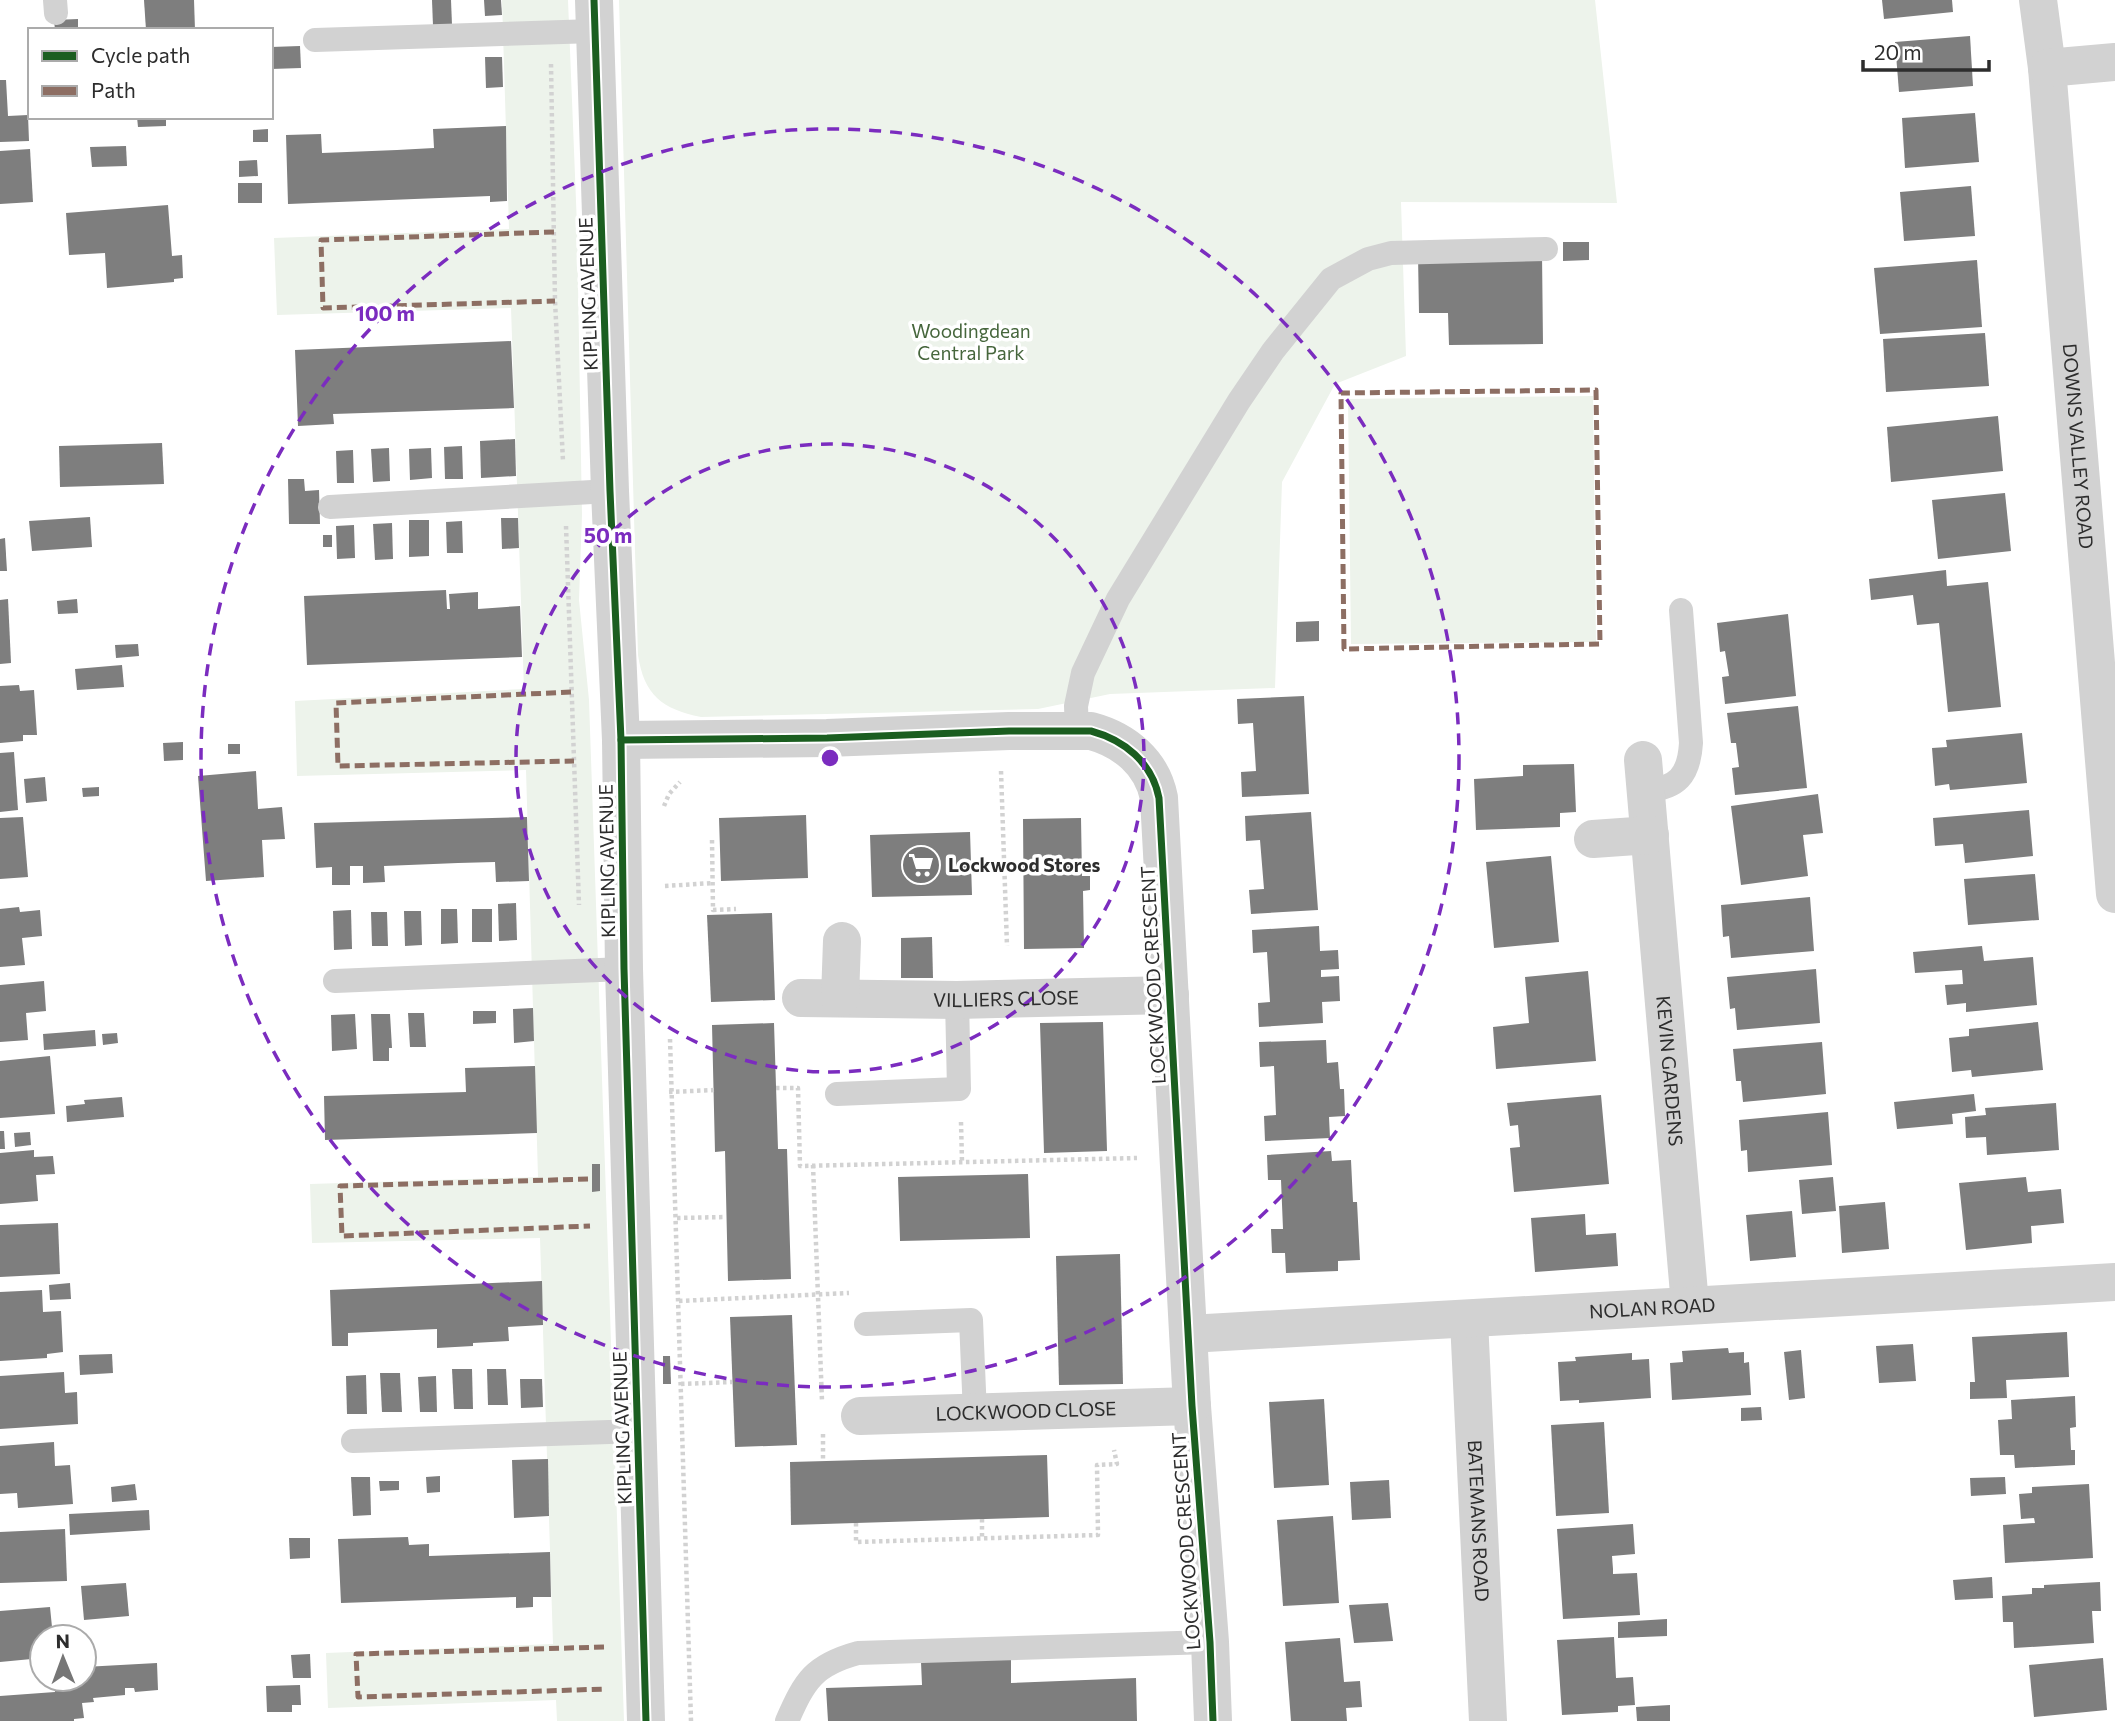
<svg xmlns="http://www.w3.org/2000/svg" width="2115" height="1721" font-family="Commissioner,sans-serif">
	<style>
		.green { fill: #edf3eb }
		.building { fill: #7e7e7e }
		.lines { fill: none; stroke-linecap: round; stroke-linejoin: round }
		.path { stroke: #d2d2d2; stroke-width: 4.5; stroke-dasharray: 3.5 3.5; stroke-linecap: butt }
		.service { stroke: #d2d2d2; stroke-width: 24 }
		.minor { stroke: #d2d2d2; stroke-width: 38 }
		.quiet { stroke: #8d6e63; stroke-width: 5; stroke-dasharray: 10 5; stroke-linecap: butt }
		.cycleway-casing { stroke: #fff; stroke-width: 11 }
		.cycleway { stroke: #1b5e20; stroke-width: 7 }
		.ring { fill: none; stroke: #7b2cbf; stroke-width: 3.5; stroke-dasharray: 12 9 }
		.labels { text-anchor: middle; stroke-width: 7; stroke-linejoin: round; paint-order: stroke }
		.street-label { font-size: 19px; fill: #2d2d2d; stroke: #fff }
		.park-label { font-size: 19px; fill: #46663c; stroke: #fff }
		.poi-label { font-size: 19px; font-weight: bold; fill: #2d2d2d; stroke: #fff; text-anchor: start }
		.centre { fill: #7b2cbf; stroke: #fff; stroke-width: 3.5 }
		.ring-label { font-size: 21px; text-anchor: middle; font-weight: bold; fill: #7b2cbf; stroke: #fff; stroke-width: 7; stroke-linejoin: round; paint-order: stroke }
	</style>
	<rect width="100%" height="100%" fill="#fff"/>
	<!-- green -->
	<g class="green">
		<polygon points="502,0 568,0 577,226 582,515 579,600 589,700 624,1721 557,1721 556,1700 328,1708 326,1653 553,1644 540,1238 312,1243 310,1184 538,1177 526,770 297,776 295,701 524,689 511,308 277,315 274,238 509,229"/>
		<path d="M619 0H1595L1617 203 1401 202 1406 356 1335 384 1282 482 1275 688 1110 694 1038 709 701 717C662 709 644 695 638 655Z"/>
		<polygon points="1593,396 1596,642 1351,644 1348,399"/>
	</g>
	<!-- building -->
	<g class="building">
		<polygon points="144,0 194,0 195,30 146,30"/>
		<polygon points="432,0 451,0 452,25 433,26"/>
		<polygon points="484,0 501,0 502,15 485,16"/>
		<polygon points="1882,0 1952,0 1953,12 1884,19"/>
		<polygon points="78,19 78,30 55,30 54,20"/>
		<polygon points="1970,36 1973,86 1899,92 1895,42"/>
		<polygon points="300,46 301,68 271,69 271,47"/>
		<polygon points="485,57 502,57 503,87 486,88"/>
		<polygon points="0,80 6,80 8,116 28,115 29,141 0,142"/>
		<polygon points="1975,113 1979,162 1905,168 1902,118"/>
		<polygon points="137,117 166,117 166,126 138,127"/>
		<polygon points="506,126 507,201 490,202 490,196 288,204 286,135 321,134 322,153 397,150 434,148 433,129"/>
		<polygon points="268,129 268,142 253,142 253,130"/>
		<polygon points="126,146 127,166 92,167 90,147"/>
		<polygon points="30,149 33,202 0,204 0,151"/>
		<polygon points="257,160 258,176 239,177 239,161"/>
		<rect x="238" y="183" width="24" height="20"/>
		<polygon points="1971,186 1975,236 1904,241 1900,192"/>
		<polygon points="168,205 172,256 182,255 183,278 174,279 174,282 107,288 105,253 69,255 66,213"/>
		<polygon points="1563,242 1589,242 1589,260 1563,261"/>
		<polygon points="1542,253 1543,344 1449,345 1448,313 1419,313 1418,255"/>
		<polygon points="1977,260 1982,327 1880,334 1874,268"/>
		<polygon points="1985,333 1989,386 1886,392 1883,339"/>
		<polygon points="511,341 514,408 333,414 334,424 298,426 295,350"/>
		<polygon points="1998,416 2003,471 1891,482 1887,427"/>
		<polygon points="515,439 516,476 481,478 480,441"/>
		<polygon points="162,443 164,484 60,487 59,446"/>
		<polygon points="462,446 463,479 445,479 444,447"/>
		<polygon points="389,448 390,481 373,482 371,449"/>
		<polygon points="431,448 432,478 410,480 409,449"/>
		<polygon points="353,450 354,483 337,483 336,451"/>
		<polygon points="288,479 304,479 305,491 319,490 320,524 289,524"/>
		<polygon points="2005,493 2011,551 1938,559 1932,500"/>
		<polygon points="90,517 92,547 32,551 29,521"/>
		<polygon points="501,518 518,518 519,548 502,549"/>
		<polygon points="409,520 429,520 429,556 409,557"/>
		<polygon points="462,521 463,553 447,553 446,522"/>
		<polygon points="392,523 393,559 375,560 373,524"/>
		<polygon points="354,525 355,558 337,559 336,526"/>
		<rect x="323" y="535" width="9" height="12"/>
		<polygon points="5,538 7,571 0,571 0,539"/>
		<polygon points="1946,570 1947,586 1988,582 2001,707 1948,712 1939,623 1917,625 1913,595 1871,600 1869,579"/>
		<polygon points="446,590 447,609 450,609 449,594 478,592 478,609 520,606 522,657 307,665 304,596"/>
		<polygon points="8,599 11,663 0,664 0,600"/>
		<polygon points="77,599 78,613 58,614 57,601"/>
		<polygon points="1788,614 1796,696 1725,704 1722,677 1729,676 1725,651 1720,652 1717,623"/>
		<polygon points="1319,621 1319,641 1296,642 1296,622"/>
		<polygon points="138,644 139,656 116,658 115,645"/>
		<polygon points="122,665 124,687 77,690 75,669"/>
		<polygon points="19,685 20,691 34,690 37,735 23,735 23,741 0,743 0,686"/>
		<polygon points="1304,696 1309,794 1242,797 1241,772 1256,771 1253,723 1238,724 1237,699"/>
		<polygon points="1798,706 1807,788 1735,795 1732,768 1739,767 1736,743 1731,743 1727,713"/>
		<polygon points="2022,733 2027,783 1950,790 1949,784 1935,786 1932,748 1947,747 1946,740"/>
		<polygon points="183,742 183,760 164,761 163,743"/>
		<rect x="228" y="744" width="12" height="10"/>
		<polygon points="14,752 18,810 0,812 0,753"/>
		<polygon points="1574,764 1576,812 1560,813 1560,827 1476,830 1474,779 1523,776 1523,765"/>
		<polygon points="256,771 258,809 282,807 285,839 262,840 264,877 206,881 198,776"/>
		<polygon points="45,777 47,801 26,803 24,779"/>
		<polygon points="99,787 99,796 83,797 82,788"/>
		<polygon points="1818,794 1823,833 1803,835 1808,876 1741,885 1731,806"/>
		<polygon points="2029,810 2033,856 1965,863 1963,844 1935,846 1933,818"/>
		<polygon points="1311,812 1318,910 1251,914 1249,890 1264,889 1260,840 1246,841 1245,816"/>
		<polygon points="806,815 808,878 721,881 719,818"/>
		<polygon points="23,817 28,877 0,879 0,818"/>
		<polygon points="527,817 529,881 496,882 495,862 458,863 384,866 385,882 363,883 363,866 350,866 350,885 332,885 332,867 316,868 314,823"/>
		<polygon points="1081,818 1082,876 1090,876 1090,890 1083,891 1084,948 1024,949 1023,819"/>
		<polygon points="970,832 972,895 872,897 870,835"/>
		<polygon points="1551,856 1559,942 1494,948 1486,862"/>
		<polygon points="2035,874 2039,920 1968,925 1964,879"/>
		<polygon points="1810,897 1814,951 1731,958 1729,936 1723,937 1721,905"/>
		<polygon points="516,903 517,940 499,941 498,904"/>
		<polygon points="19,907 20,912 40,910 42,936 22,938 25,965 0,967 0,909"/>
		<polygon points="441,909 457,909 458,943 441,944"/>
		<rect x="472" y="909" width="20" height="33"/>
		<polygon points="351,910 352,949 334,950 333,911"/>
		<polygon points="404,911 421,911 422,945 405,946"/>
		<polygon points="371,912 387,912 388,946 372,946"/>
		<polygon points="772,913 775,1000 711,1002 707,915"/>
		<polygon points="1319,926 1320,951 1338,950 1339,969 1321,970 1321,977 1339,976 1340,1001 1322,1002 1323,1023 1259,1027 1258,1003 1270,1002 1267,952 1253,953 1252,930"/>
		<polygon points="932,937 933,978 901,978 901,938"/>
		<polygon points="1982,946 1984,961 2033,957 2037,1005 1966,1012 1966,1003 1947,1005 1945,985 1963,984 1962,970 1915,973 1913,952"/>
		<polygon points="1816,969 1820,1023 1737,1030 1735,1008 1730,1009 1727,977"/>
		<polygon points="1588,971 1596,1061 1496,1069 1493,1027 1529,1023 1525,977"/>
		<polygon points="44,981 46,1011 26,1013 28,1040 0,1042 0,985"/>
		<polygon points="533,1008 534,1041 514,1043 513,1009"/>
		<polygon points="473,1011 496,1011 496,1023 473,1024"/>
		<polygon points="408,1013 424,1013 426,1047 410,1047"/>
		<polygon points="355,1014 357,1049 332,1051 331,1015"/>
		<polygon points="371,1014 390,1014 392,1048 389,1048 389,1061 373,1061"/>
		<polygon points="1103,1022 1107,1151 1044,1153 1040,1023"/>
		<polygon points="2038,1022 2043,1070 1972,1077 1971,1070 1952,1072 1949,1038 1969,1036 1969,1029"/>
		<polygon points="774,1023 778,1149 787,1149 791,1279 728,1281 725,1151 715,1152 712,1025"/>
		<polygon points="95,1030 96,1046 44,1050 43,1034"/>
		<polygon points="117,1033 118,1043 103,1045 102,1034"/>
		<polygon points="1326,1040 1327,1063 1338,1062 1340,1089 1344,1089 1345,1116 1329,1117 1330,1138 1265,1141 1264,1116 1276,1115 1274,1066 1260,1067 1259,1042"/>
		<polygon points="1822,1042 1826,1094 1743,1102 1741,1081 1736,1081 1733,1049"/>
		<polygon points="50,1056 55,1114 0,1118 0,1061"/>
		<polygon points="535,1066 537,1133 325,1140 324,1096 466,1092 465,1068"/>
		<polygon points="1974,1094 1976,1111 1952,1114 1953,1124 1897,1129 1894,1102"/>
		<polygon points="1601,1095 1609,1184 1514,1192 1510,1148 1520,1147 1518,1125 1510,1126 1507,1103"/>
		<polygon points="122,1097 124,1117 67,1122 66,1106 85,1104 84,1100"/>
		<polygon points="2056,1103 2059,1150 1987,1155 1986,1137 1966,1138 1965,1117 1986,1115 1985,1108"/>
		<polygon points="1828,1112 1832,1165 1748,1172 1747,1150 1741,1151 1739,1120"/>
		<polygon points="0,1131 4,1131 5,1149 0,1149"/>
		<polygon points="30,1132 31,1145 15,1147 14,1133"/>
		<polygon points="34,1150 34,1157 53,1156 55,1174 36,1175 38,1201 0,1204 0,1153"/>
		<polygon points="1331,1151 1332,1161 1351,1160 1353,1202 1357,1202 1360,1260 1338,1261 1338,1271 1286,1273 1285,1253 1272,1253 1271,1229 1283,1229 1281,1180 1268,1180 1267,1155"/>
		<polygon points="592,1164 600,1164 600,1191 592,1192"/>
		<polygon points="1028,1174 1030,1238 900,1241 898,1177"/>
		<polygon points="1833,1177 1836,1211 1802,1214 1799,1180"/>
		<polygon points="2026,1177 2028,1192 2061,1189 2064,1223 2031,1226 2032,1243 1966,1250 1959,1183"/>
		<polygon points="1885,1202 1889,1249 1842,1253 1839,1206"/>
		<polygon points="1792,1211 1796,1257 1750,1261 1746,1215"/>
		<polygon points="1585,1214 1586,1235 1616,1233 1618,1266 1535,1272 1531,1218"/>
		<polygon points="58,1223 60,1274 0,1277 0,1225"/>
		<polygon points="1120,1254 1123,1384 1059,1385 1056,1256"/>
		<polygon points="542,1281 543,1325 508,1327 509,1341 473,1343 473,1346 437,1348 437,1329 348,1333 348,1346 332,1346 330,1290"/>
		<polygon points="70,1283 71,1299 50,1300 49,1285"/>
		<polygon points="42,1290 43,1312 61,1311 63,1352 47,1354 47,1358 0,1361 0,1292"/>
		<polygon points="792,1315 797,1445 735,1447 730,1317"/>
		<polygon points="2067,1332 2069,1377 2006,1380 2007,1398 1970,1399 1970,1382 1975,1382 1972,1337"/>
		<polygon points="1913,1344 1916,1381 1879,1383 1876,1346"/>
		<polygon points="1728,1348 1729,1353 1744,1352 1744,1363 1749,1362 1751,1395 1672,1400 1670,1363 1683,1362 1682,1351"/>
		<polygon points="1801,1350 1805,1398 1789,1400 1784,1352"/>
		<polygon points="1632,1353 1632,1360 1649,1359 1651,1398 1579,1403 1579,1400 1560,1401 1558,1362 1576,1361 1575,1357"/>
		<polygon points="112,1354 113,1373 80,1375 79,1355"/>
		<polygon points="663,1356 670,1356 671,1384 663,1384"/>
		<polygon points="452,1369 472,1369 473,1409 454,1409"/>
		<polygon points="487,1369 506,1369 508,1405 488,1405"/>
		<polygon points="64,1372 65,1393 77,1392 78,1424 0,1429 0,1376"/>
		<polygon points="380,1373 400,1373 402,1412 382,1412"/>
		<polygon points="366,1375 367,1414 347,1414 346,1376"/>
		<polygon points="436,1376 437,1412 420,1412 418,1377"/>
		<polygon points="520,1379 542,1379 543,1407 521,1408"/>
		<polygon points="2075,1396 2076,1427 2070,1428 2071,1450 2075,1450 2075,1465 2015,1468 2014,1455 2000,1455 1998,1420 2012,1419 2011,1400"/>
		<polygon points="1324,1399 1329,1485 1274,1488 1269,1402"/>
		<polygon points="1761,1407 1762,1420 1741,1421 1741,1408"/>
		<polygon points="1604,1422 1609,1513 1556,1516 1551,1425"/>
		<polygon points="54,1442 55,1466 70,1465 73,1504 18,1508 17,1493 0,1494 0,1446"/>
		<polygon points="1047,1455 1049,1517 791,1525 790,1462"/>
		<polygon points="548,1459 549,1516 514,1518 512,1460"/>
		<polygon points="440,1476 440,1492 427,1493 426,1477"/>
		<polygon points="351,1477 370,1477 371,1515 353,1516"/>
		<polygon points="2005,1477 2006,1494 1971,1496 1970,1478"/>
		<polygon points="1389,1480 1391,1518 1352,1520 1350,1482"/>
		<polygon points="379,1481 399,1481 399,1490 380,1491"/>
		<polygon points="135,1484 137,1500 112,1502 111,1487"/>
		<polygon points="2089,1484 2093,1558 2005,1563 2003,1525 2035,1523 2034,1518 2021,1519 2019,1494 2032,1493 2032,1487"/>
		<polygon points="149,1510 150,1530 70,1535 69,1514"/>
		<polygon points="1333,1516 1339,1603 1283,1606 1277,1520"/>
		<polygon points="1633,1524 1635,1554 1612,1556 1613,1569 1613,1574 1637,1573 1640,1615 1563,1619 1557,1529"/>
		<polygon points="65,1529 67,1581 0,1583 0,1532"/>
		<polygon points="408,1537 409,1545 429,1544 429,1556 550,1552 551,1597 533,1597 533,1607 516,1608 516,1597 341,1603 338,1539"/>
		<polygon points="289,1538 310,1538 310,1558 290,1559"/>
		<polygon points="1992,1577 1993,1598 1955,1600 1953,1580"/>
		<polygon points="2100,1582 2101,1611 2092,1611 2094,1643 2014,1648 2013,1622 2003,1622 2002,1596 2032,1594 2032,1588 2044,1588 2044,1585"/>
		<polygon points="126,1583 129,1616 84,1620 81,1586"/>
		<polygon points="1388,1603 1393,1641 1354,1643 1349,1605"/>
		<polygon points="50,1607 53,1637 42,1637 42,1658 0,1662 0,1611"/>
		<polygon points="1667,1619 1667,1636 1618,1638 1618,1622"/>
		<polygon points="1614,1637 1616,1678 1633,1677 1635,1705 1618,1706 1618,1712 1562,1715 1557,1640"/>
		<polygon points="1340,1638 1344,1682 1360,1681 1362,1707 1346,1708 1347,1721 1291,1721 1285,1642"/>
		<polygon points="310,1654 311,1678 293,1678 291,1655"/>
		<polygon points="2103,1658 2107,1710 2034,1717 2029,1665"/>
		<polygon points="1011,1659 1011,1683 1136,1678 1137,1721 828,1721 826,1688 922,1685 921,1662"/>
		<polygon points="157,1663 158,1690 135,1692 134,1688 125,1688 125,1695 93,1698 94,1702 82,1703 84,1718 74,1719 74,1721 0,1721 0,1696 55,1692 54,1679 84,1679 84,1667"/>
		<polygon points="300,1685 301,1705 292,1705 292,1712 267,1712 266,1686"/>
		<polygon points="1670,1705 1670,1721 1637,1721 1636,1707"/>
	</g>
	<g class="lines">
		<!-- path -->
		<g class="path">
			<polyline points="551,64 555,301 563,461"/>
			<polyline points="566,526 579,905"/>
			<polyline points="1001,771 1007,946"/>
			<polyline points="664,806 669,794 680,782"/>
			<polyline points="712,840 713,910 736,909"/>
			<polyline points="665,886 713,883"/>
			<polyline points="670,1039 691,1721"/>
			<polyline points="776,1088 798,1088 800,1166 1137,1158"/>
			<polyline points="669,1092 714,1090"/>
			<polyline points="961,1122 962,1162"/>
			<polyline points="813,1165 822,1401"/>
			<polyline points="677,1218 726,1217"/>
			<polyline points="679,1301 849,1293"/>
			<polyline points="681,1384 732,1382"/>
			<polyline points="823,1434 823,1461"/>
			<polyline points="982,1519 982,1538"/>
			<polyline points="856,1523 856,1542 1098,1535 1097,1465 1117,1464 1114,1450"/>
		</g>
		<!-- service -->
		<g class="service">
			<polyline points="55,0 56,13"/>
			<polyline points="315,40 595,31"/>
			<polyline points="330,507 610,491"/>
			<polyline points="1077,730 1076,706 1083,673 1118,599 1239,401 1273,351 1331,279 1368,259 1391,253 1546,249"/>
			<path d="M1646 791C1677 788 1689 776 1691 743L1681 610"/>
			<polyline points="335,981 624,969"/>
			<polyline points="837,1094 959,1089 957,1000"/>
			<polyline points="866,1324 971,1320 975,1414"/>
			<polyline points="353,1441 638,1431"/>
			<path d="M787 1721C805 1680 814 1665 858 1653L1210 1642"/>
		</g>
		<!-- minor -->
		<g class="minor">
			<polyline points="594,0 610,491 621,740 624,969 646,1721"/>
			<path id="s1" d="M2038 0 2047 68 2115 894"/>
			<polyline points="2047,68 2115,62"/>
			<path d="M621 740 827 738 1009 731H1091C1124 740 1152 762 1159 798L1192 1406 1210 1642 1213 1721"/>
			<path id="s2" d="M1643 760 1690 1305"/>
			<polyline points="1593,839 1650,835"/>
			<path id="s3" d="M801 998 957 1000 1170 995"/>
			<polyline points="840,998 842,941"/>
			<path id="s4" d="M1469 1320 1488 1721"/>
			<path id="s5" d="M1189 1334 2115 1282"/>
			<path id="s6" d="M860 1416 1192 1406"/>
		</g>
		<!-- quiet -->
		<g class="quiet">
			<polyline points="554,232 321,240 323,308 555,301"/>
			<polygon points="1596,390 1600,644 1344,649 1341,393"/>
			<polyline points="571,692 336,703 338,766 574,761"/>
			<polyline points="588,1179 340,1186 342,1236 590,1226"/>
			<polyline points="604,1647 356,1654 358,1697 606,1689"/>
		</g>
		<defs>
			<g id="cycleway">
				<polyline points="594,0 610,491 621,740 624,969 646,1721"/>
				<path d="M621 740 827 738 1009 731H1091C1124 740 1152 762 1159 798L1192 1406 1210 1642 1213 1721"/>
			</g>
		</defs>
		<!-- cycleway casing -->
		<use href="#cycleway" class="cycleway-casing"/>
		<!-- cycleway -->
		<use href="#cycleway" class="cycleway"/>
	</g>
	<!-- distance rings -->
	<g class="ring">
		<circle cx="830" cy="758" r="314"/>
		<circle cx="830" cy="758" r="629"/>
	</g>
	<!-- icons -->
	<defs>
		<symbol id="supermarket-disc" viewBox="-11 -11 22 22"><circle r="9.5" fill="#767676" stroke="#fff"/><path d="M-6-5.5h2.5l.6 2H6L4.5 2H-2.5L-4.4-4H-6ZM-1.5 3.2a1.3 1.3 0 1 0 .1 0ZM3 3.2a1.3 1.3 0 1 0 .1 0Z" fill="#fff"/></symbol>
	</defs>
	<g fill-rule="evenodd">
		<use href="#supermarket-disc" x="899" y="843" width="44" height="44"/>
	</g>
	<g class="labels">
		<!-- street labels -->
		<g class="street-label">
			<text transform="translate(588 294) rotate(-92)" y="7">KIPLING AVENUE</text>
			<text dy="7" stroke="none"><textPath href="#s1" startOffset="448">DOWNS VALLEY ROAD</textPath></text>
			<text transform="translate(607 861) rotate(-91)" y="7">KIPLING AVENUE</text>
			<text transform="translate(1153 975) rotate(-93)" y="7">LOCKWOOD CRESCENT</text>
			<text dy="7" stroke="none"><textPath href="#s3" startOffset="205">VILLIERS CLOSE</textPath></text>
			<text dy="7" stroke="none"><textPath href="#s2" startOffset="312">KEVIN GARDENS</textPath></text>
			<text dy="7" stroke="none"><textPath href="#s5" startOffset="464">NOLAN ROAD</textPath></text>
			<text dy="7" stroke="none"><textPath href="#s6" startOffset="166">LOCKWOOD CLOSE</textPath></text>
			<text transform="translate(622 1428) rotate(-92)" y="7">KIPLING AVENUE</text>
			<text dy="7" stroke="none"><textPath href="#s4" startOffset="201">BATEMANS ROAD</textPath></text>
			<text transform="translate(1186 1541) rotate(-94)" y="7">LOCKWOOD CRESCENT</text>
		</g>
		<!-- park labels -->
		<g class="park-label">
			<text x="971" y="338">Woodingdean<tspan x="971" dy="22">Central Park</tspan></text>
		</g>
		<!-- poi labels -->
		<g class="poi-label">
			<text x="948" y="872">Lockwood Stores</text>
		</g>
	</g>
	<circle cx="830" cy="758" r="10" class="centre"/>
	<g class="ring-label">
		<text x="385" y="321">100 m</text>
		<text x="608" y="543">50 m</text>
	</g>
	<!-- legend -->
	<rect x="28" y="28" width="245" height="91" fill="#ffffff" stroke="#ababab" stroke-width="2"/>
	<rect x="42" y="51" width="35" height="10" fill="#1b5e20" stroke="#ababab" stroke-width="2"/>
	<text x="91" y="63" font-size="21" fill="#2d2d2d">Cycle path</text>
	<rect x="42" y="86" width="35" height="10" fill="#8d6e63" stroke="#ababab" stroke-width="2"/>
	<text x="91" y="98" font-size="21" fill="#2d2d2d">Path</text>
	<!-- north arrow -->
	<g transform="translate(63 1658) rotate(359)"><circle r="33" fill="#ffffff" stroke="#ababab" stroke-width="2"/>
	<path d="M0-5L12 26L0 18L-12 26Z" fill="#767676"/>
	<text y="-10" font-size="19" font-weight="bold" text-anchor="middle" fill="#2d2d2d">N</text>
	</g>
	<!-- scale -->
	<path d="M1863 60v10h126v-10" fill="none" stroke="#2d2d2d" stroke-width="3.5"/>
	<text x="1874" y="60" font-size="21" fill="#2d2d2d" stroke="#ffffff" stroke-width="5" paint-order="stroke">20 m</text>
</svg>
